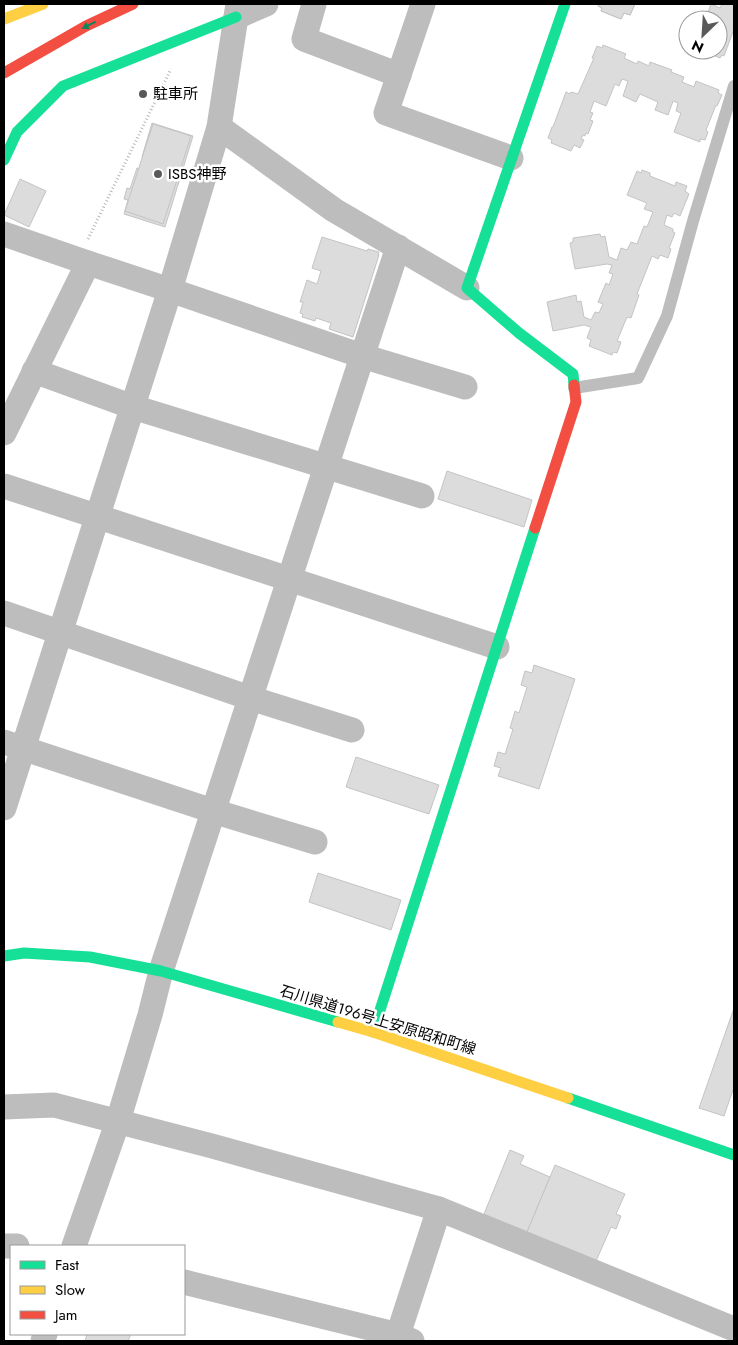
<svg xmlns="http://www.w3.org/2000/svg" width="738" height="1345" font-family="Jost,'Noto Sans JP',sans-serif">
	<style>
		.building { fill: #dcdcdc; stroke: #c4c4c4 }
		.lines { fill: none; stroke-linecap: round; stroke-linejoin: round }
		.path { stroke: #b8b8b8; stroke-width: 3; stroke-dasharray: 1 2.5; stroke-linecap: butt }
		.lane { stroke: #bdbdbd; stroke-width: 12 }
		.street { stroke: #bdbdbd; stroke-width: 25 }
		.fast { stroke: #16e098; stroke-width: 11 }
		.slow { stroke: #ffcf43; stroke-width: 11 }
		.jam { stroke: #f24e42; stroke-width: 11 }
		.oneway { fill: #0d865b }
		.poi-dot { fill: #595959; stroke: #fff; stroke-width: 2 }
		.labels { text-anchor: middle; stroke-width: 5; stroke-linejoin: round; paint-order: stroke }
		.poi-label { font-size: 15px; fill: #000; stroke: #fff; text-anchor: start }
		.street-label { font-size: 15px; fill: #000; stroke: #fff }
	</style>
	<rect width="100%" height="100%" fill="#fff"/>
	<!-- building -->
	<g class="building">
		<polygon points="599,4 635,4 630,15 624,13 621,19 601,11 602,8 598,6"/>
		<polygon points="599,4 635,4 630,15 624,13 621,19 601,11 602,8 598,6"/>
		<polygon points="711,4 720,8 722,4 734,4 734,29 724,56 722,55 720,58 711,54 710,57 696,50 718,50 718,20 700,20 703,14 707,15"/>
		<polygon points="603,45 626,54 624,58 637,64 638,61 649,66 650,62 672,70 671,72 684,77 682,82 694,87 696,81 719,90 718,93 722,95 717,106 716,105 706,130 708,132 705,140 700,139 700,142 674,132 681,113 676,111 678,103 673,101 668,115 655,110 658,102 640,94 636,102 623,96 628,81 622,79 619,86 615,84 606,106 594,101 590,112 593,113 590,120 593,121 588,134 586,133 585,136 583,135 581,139 584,140 580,148 574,145 571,151 551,143 552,140 548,138 552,127 553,127 566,92 570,94 571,92 578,94 594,58 592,58 597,46 602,48"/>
		<polygon points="152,123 193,136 165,227 124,214 128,200 124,199 127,188 130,189 137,168 143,169 146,159 142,157"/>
		<polygon points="153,124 191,136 163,224 125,211"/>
		<polygon points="642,170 650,173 650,176 675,186 676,182 687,186 685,191 689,194 680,216 674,213 672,217 667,215 664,225 673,229 673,232 675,233 669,248 671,249 668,258 660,255 658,259 652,256 637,294 639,295 631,318 627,317 617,341 621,342 617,353 613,352 612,355 589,346 591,340 587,338 591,327 584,325 553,331 547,302 576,295 577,302 581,301 584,317 591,320 595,312 599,313 603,304 598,302 606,283 609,285 613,274 609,273 612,265 607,264 575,269 570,243 573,242 573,238 600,234 601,237 605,236 609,257 617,260 621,248 627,250 631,242 637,244 644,226 647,227 653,212 644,209 647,203 627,195 637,171 641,173"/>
		<polygon points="20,179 46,191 29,227 4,215"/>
		<polygon points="322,237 367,251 368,249 379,252 378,255 379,255 353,337 329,329 331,323 316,318 315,321 302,317 303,314 300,313 303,302 300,302 307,280 317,284 321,271 312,268"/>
		<polygon points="447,471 532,500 524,527 438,499"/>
		<polygon points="534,665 575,679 539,789 498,776 501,768 494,766 498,752 505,754 513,729 510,728 515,711 519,713 527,687 521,685 525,671 532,673"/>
		<polygon points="356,757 439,785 429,814 346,787"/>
		<polygon points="318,873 401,900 391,930 309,902"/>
		<polygon points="734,1008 734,1087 724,1116 699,1108"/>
		<polygon points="510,1150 524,1156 520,1164 550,1177 527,1232 484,1214"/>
		<polygon points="555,1165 625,1194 616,1214 621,1216 616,1229 611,1227 596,1261 527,1232"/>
		<polygon points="87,1334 131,1334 128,1341 85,1341"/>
	</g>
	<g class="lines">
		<!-- path -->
		<polyline class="path" points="88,239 171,69"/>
		<!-- lane -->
		<polyline class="lane" points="574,388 638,378 667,316 693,221 734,86"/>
		<!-- street -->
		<g class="street">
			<polyline points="314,4 304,39 399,75"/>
			<polyline points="423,4 386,113 511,158"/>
			<polyline points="236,17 266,4"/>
			<polyline points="219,127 334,210 467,288"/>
			<polyline points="4,234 88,263"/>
			<polyline points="34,371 133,407 422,496"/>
			<polyline points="4,433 88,263 170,290 362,356 465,387"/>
			<polyline points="4,486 497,647"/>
			<polyline points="4,613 250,698 352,730"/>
			<polyline points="4,742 213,811 315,842"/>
			<polyline points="4,808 170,290 219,127 238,4"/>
			<polyline points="4,1107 54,1105 212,1146 439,1209"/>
			<polyline points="4,1246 17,1246"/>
			<polyline points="74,1246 118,1121 150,1015 161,971 398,247"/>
			<polyline points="184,1282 398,1335 396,1341"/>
			<polyline points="43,1341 45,1334"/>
			<polyline points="412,1341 398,1335 439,1209 734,1329"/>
		</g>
		<!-- fast -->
		<g class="fast">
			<polyline points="565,4 467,288 519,333 573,374 574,385"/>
			<polyline points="4,160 17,132 63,86 236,17"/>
			<polyline points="4,956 24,953 90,957 161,971 338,1022"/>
			<polyline points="373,1032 535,528"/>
			<polyline points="568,1098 734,1155"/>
		</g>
		<!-- slow -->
		<g class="slow">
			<polyline points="4,19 43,4"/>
			<polyline points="338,1022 373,1032 568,1098"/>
		</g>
		<!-- jam -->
		<g class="jam">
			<polyline points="4,73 86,26 133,4"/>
			<polyline points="535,528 576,402 574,385"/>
		</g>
	</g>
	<!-- one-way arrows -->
	<defs><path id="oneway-solid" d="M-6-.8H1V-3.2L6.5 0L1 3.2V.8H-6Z" transform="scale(1.25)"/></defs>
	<use class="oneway" href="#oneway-solid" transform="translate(89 25) rotate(153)"/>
	<!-- markers -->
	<g class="poi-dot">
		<circle cx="143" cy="94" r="5"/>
		<circle cx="158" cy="174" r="5"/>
	</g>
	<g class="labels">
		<!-- poi labels -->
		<g class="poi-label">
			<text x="153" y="99">駐車所</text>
			<text x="168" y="179">ISBS神野</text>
		</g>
		<!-- street labels -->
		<g class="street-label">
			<text transform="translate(378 1020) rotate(17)" y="5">石川県道196号上安原昭和町線</text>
		</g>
	</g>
	<!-- border -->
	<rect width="738" height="1345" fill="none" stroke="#000000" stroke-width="10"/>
	<!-- legend -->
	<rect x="10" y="1245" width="175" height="90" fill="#ffffff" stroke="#999999"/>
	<rect x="20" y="1261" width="25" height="8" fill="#16e098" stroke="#999999"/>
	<text x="55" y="1270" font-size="15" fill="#000000">Fast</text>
	<rect x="20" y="1286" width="25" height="8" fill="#ffcf43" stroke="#999999"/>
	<text x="55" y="1295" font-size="15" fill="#000000">Slow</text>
	<rect x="20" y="1311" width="25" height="8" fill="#f24e42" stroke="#999999"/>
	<text x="55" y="1320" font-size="15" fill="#000000">Jam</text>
	<!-- north arrow -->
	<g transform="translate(703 35) rotate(205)"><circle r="24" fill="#ffffff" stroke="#999999"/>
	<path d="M0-4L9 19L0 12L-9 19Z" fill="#595959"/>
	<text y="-8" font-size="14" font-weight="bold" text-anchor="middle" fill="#000000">N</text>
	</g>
</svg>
